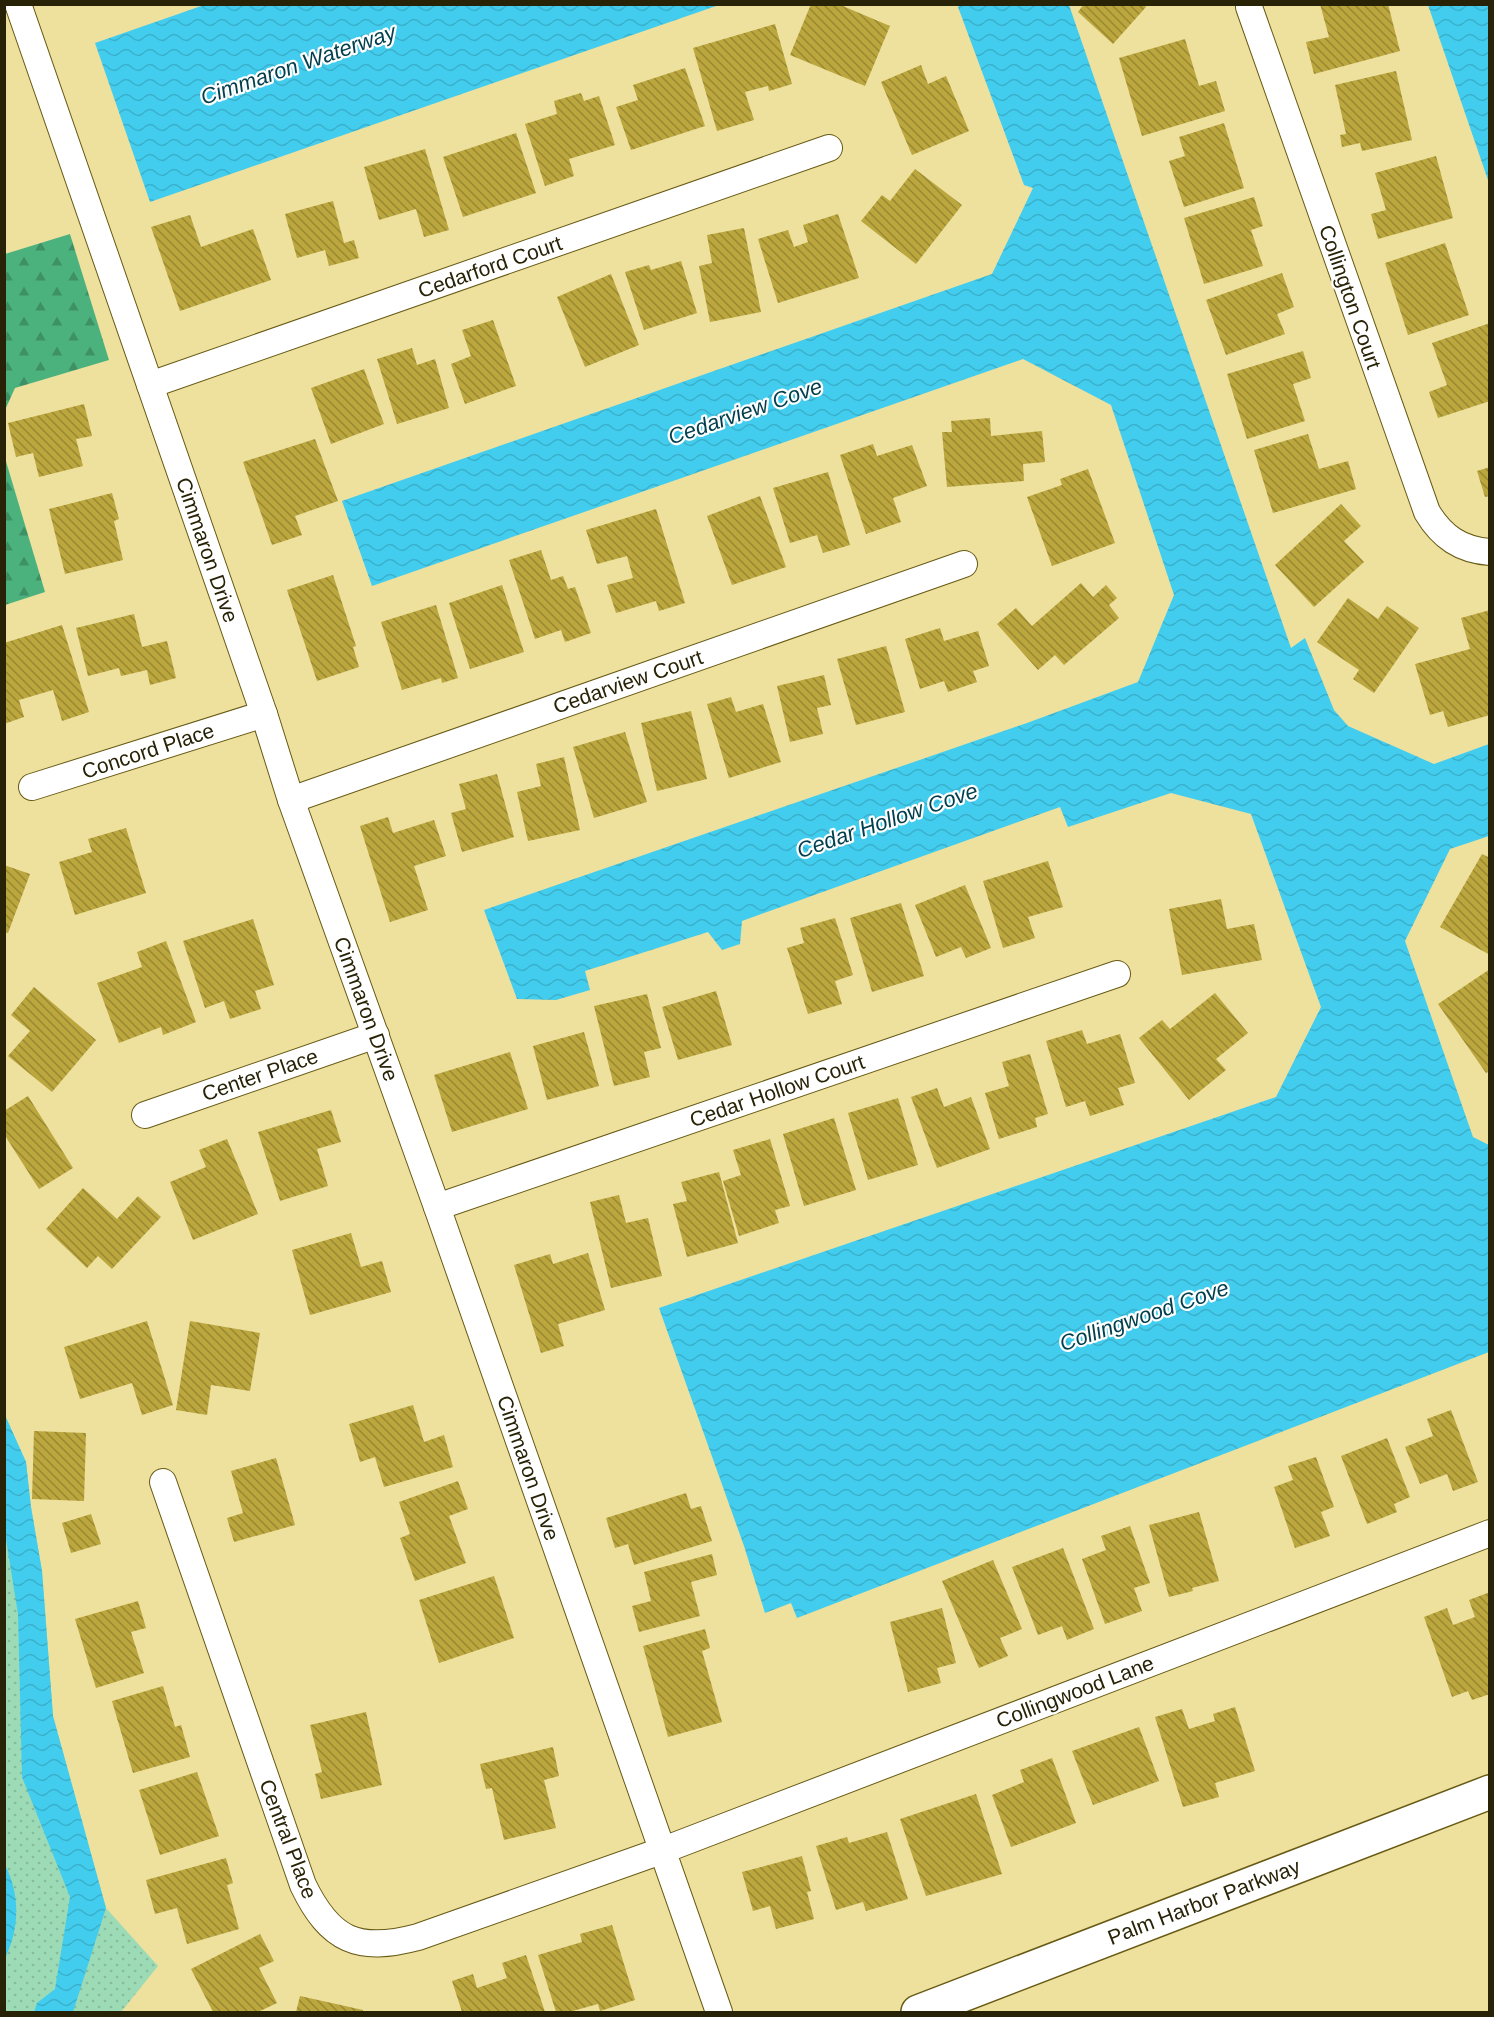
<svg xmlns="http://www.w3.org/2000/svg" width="1494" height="2017" font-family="Helvetica,sans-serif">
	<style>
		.forest { fill: url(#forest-firs) }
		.park { fill: url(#park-dots) }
		.water { fill: url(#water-waves) }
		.building { fill: url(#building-back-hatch) }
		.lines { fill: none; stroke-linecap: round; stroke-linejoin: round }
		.street-casing { stroke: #675a15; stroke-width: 28 }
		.secondary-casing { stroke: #675a15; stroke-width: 36 }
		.street { stroke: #fff; stroke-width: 26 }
		.secondary { stroke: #fff; stroke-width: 33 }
		.labels { text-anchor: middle; stroke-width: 4.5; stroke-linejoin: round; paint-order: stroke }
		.street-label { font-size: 21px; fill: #282307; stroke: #fff }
		.water-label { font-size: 22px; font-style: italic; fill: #003f4d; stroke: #fff }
	</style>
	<defs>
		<pattern id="forest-firs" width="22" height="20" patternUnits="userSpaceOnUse" patternTransform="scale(1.5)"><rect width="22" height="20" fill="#4bb27e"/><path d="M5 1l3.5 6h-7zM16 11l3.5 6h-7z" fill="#3e9065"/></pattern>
		<pattern id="park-dots" width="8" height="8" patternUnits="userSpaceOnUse" patternTransform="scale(1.5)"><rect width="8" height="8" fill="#9cdbb6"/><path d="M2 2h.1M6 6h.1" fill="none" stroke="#86bc9b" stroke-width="1.8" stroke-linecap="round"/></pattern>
		<pattern id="water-waves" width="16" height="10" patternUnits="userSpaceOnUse" patternTransform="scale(1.5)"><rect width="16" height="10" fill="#42cdef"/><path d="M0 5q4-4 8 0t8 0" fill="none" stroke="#3ab0cb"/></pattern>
		<pattern id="building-back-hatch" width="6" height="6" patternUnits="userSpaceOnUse" patternTransform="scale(1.5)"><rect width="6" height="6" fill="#bba73e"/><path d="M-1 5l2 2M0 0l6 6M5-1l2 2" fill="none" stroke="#988832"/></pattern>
	</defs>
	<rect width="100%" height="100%" fill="#eee09d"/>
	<!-- forest -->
	<g class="forest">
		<polygon points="70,234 109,360 15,388 5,410 5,254"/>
		<polygon points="5,458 45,592 5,605 4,605"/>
	</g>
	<!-- park -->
	<polygon class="park" points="4,1413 26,1462 31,1507 42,1571 53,1716 106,1908 158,1966 121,2012 5,2012"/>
	<!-- water -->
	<g class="water">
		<polygon points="207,4 719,4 719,5 150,202 95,43"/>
		<polygon points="960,4 1069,5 1291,648 1305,638 1334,710 1348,726 1434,764 1489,744 1489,836 1450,849 1405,941 1473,1137 1489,1145 1489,1352 797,1618 791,1603 765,1613 744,1546 659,1308 1276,1097 1321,1007 1251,814 1171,793 1068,827 1060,807 742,921 740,944 722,950 708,932 585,971 590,990 556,1000 517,999 484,910 1027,723 1138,682 1174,595 1111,405 1023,359 372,586 342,501 992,274 1033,188 1024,185 958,7"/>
		<polygon points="1428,5 1489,5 1489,183"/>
		<polygon points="4,1413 26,1462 31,1507 42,1571 53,1716 106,1908 73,2012 34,2012 37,2003 55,1989 70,1897 22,1777 18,1614 4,1527"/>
		<path d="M5 1865C20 1894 20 1928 5 1958Z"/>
	</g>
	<!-- building -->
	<g class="building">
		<polygon points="811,4 838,4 890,26 865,86 790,55"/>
		<polygon points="1084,4 1143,4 1146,7 1113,44 1078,12"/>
		<polygon points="1320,4 1388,4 1400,51 1314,74 1306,42 1329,37"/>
		<polygon points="775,24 792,84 769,91 768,86 745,92 754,120 717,131 693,48"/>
		<polygon points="1185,39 1199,86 1216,81 1225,111 1142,136 1119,58"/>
		<polygon points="921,65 928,84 946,76 969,131 912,155 881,82"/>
		<polygon points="685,68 705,126 631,150 616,107 638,100 633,85"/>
		<polygon points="1396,71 1412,140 1362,151 1360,143 1342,147 1340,135 1346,134 1335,85"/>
		<polygon points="581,93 584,101 599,96 615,145 569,159 574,176 545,186 525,124 557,114 554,101"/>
		<polygon points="1224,123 1244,188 1184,207 1169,161 1185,156 1179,137"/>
		<polygon points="516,133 536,193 463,217 443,157"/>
		<polygon points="425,149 449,230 424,237 416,209 379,220 364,167"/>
		<polygon points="1436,156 1453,218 1378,239 1371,214 1386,210 1375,173"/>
		<polygon points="915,169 962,205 916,264 861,221 882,195 890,201"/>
		<polygon points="1254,197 1263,226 1251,230 1263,266 1204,284 1184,218"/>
		<polygon points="333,201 344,243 354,240 359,258 329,266 325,250 297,258 285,214"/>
		<polygon points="838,214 859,278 778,303 758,239 788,230 794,247 808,242 803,225"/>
		<polygon points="190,215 201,247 253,229 271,280 180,311 151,227"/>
		<polygon points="744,228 761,312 710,322 699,266 712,263 707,235"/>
		<polygon points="1445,243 1469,315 1408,335 1385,263"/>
		<polygon points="681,261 697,313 644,330 625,272 649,265 651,270"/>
		<polygon points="1282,273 1294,307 1277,314 1285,334 1226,355 1206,300"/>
		<polygon points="611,274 639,345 585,367 557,297"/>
		<polygon points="493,320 516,386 465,404 451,364 471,356 462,330"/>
		<polygon points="1490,323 1490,401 1438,418 1429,392 1447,385 1432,343"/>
		<polygon points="412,348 417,365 435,359 449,408 397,424 377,359"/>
		<polygon points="1303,351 1311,378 1293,384 1305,421 1247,439 1227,374"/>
		<polygon points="364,369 384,424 331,444 311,388"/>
		<polygon points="84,404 92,436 76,439 83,466 39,477 33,453 16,457 8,423"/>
		<polygon points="990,418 991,436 1042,431 1045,462 1023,464 1024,481 947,487 942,432 952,432 951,421"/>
		<polygon points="1308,434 1319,469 1348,461 1356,489 1273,513 1254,450"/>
		<polygon points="315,439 338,501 295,516 302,535 272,545 243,462"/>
		<polygon points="873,444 877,456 912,445 927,486 893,498 901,522 866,534 840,455"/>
		<polygon points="1490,467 1490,496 1485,497 1477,471"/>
		<polygon points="1088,469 1115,543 1052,566 1027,497 1062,485 1060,479"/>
		<polygon points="828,472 850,545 823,553 817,535 790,543 773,488"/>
		<polygon points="112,493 119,519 114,521 123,560 65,574 49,509"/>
		<polygon points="760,496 786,567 732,585 707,516"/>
		<polygon points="1341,504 1361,526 1344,541 1364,562 1314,607 1275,565"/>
		<polygon points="656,509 685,603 659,611 656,601 616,613 607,585 633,578 627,556 597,564 586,530"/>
		<polygon points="541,550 551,580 563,576 568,589 575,587 591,633 565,642 561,630 535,639 509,560"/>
		<polygon points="333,575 356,646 353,647 359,667 317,681 287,590"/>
		<polygon points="1081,583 1093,597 1106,585 1117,598 1109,605 1119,618 1064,665 1055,655 1038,670 997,624 1016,608 1032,626"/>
		<polygon points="502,585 524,652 470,669 449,603"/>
		<polygon points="1348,598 1378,619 1387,606 1419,628 1374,693 1353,679 1359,670 1317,642"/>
		<polygon points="436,605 458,678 442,683 441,678 402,690 381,622"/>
		<polygon points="1490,610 1490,715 1448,727 1443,711 1430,715 1415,664 1470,649 1461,618"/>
		<polygon points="134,614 142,647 167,641 176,678 150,685 147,670 121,676 119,668 88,676 76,628"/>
		<polygon points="62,625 89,712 62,721 53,690 19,700 24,717 4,724 4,643"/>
		<polygon points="940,628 944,641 978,631 989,666 973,671 977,682 948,692 944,681 920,689 905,639"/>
		<polygon points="886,646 905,712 856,725 837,659"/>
		<polygon points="824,675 831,705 817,708 823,734 790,742 777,686"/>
		<polygon points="731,697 736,712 763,704 781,762 729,778 707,704"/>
		<polygon points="691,711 707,779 657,791 641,723"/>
		<polygon points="625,732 647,802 594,818 573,747"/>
		<polygon points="564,757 580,830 528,841 517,792 541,786 536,764"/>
		<polygon points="497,774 514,837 462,852 451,813 466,809 459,784"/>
		<polygon points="388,817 393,833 434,820 446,856 414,866 428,910 390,922 360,826"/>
		<polygon points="126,828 146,893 75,915 59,862 92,852 88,839"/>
		<polygon points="1482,854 1490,858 1490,955 1440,927"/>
		<polygon points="1048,861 1063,907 1028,917 1035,938 1003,948 983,881"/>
		<polygon points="4,865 30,874 8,933 4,932"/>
		<polygon points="965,885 991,948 966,958 961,947 936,957 915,905"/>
		<polygon points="1221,899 1227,929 1254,924 1262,960 1182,975 1169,909"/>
		<polygon points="901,903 924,976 872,992 850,918"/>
		<polygon points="835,918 853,975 835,981 842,1004 808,1014 787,948 804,943 800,928"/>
		<polygon points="253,919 274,985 255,991 261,1009 230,1019 224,1001 205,1008 183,941"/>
		<polygon points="166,941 196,1022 163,1035 161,1027 119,1043 97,983 142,967 137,952"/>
		<polygon points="1490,969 1490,1071 1486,1073 1438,1004"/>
		<polygon points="34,987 96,1040 52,1092 8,1056 30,1031 11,1015"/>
		<polygon points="716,991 732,1045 678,1060 662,1007"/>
		<polygon points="1215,993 1248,1033 1216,1059 1226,1070 1189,1100 1139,1038 1162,1020 1170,1029"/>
		<polygon points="647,994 661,1048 644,1052 650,1077 614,1086 594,1006"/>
		<polygon points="1082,1030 1087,1044 1120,1034 1135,1083 1118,1088 1124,1105 1090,1116 1085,1101 1066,1107 1046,1041"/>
		<polygon points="584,1032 599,1086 547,1100 533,1046"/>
		<polygon points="510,1052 528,1109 452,1132 434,1075"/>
		<polygon points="1030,1054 1048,1114 1035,1118 1037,1127 999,1139 985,1093 1009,1086 1002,1062"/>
		<polygon points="937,1088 944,1107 971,1097 990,1149 937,1168 911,1097"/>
		<polygon points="28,1096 73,1168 39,1189 4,1134 4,1111"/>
		<polygon points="898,1098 918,1165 868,1180 848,1113"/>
		<polygon points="331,1110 341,1142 317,1149 328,1186 280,1201 258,1132"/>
		<polygon points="834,1118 856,1190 804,1206 783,1134"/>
		<polygon points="227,1139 258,1214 193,1240 170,1182 206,1167 199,1150"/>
		<polygon points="770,1139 790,1206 775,1210 779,1223 739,1236 723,1181 741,1175 733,1150"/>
		<polygon points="719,1172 738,1243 687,1257 673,1204 687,1201 681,1182"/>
		<polygon points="83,1188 117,1219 138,1196 161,1217 112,1269 98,1256 87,1268 46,1229"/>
		<polygon points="619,1195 626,1223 648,1218 662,1276 611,1288 590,1202"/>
		<polygon points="351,1233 361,1267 382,1261 391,1292 310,1315 292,1250"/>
		<polygon points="588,1253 605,1310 558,1324 564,1346 541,1353 514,1265 550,1254 553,1264"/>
		<polygon points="147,1321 173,1405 142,1415 132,1383 80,1399 64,1347"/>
		<polygon points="190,1321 260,1333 250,1391 211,1385 207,1415 176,1410"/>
		<polygon points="413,1405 424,1442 444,1435 453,1467 384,1487 375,1457 360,1462 349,1424"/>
		<polygon points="1451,1410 1478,1482 1453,1491 1447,1474 1420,1484 1405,1447 1433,1436 1427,1419"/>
		<polygon points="34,1431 86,1433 84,1501 32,1499"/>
		<polygon points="1387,1438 1410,1497 1394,1504 1397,1512 1367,1524 1341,1456"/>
		<polygon points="1316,1457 1334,1507 1321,1512 1330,1536 1295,1548 1274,1487 1293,1480 1288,1466"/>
		<polygon points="276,1458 295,1525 234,1542 227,1518 243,1513 231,1471"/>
		<polygon points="458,1481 468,1509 449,1516 466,1563 415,1581 400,1538 410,1534 399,1502"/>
		<polygon points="686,1493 691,1509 701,1506 712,1541 634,1565 628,1544 615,1548 606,1518"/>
		<polygon points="1199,1512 1219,1581 1192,1588 1193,1591 1169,1597 1149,1525"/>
		<polygon points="91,1514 101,1544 71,1553 62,1523"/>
		<polygon points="1130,1526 1150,1583 1134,1588 1142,1611 1105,1624 1082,1559 1106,1550 1101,1536"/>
		<polygon points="1063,1548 1094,1629 1067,1640 1062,1626 1038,1635 1012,1567"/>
		<polygon points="712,1554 717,1575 691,1582 700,1616 639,1632 632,1606 651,1601 644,1572"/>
		<polygon points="993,1560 1022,1629 1000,1638 1008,1656 979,1668 942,1581"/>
		<polygon points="494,1576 514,1638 439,1663 419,1600"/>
		<polygon points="1490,1592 1490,1694 1472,1700 1468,1691 1452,1697 1424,1617 1447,1608 1453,1625 1475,1617 1469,1600"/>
		<polygon points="138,1601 146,1628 131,1632 144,1673 96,1688 75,1619"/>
		<polygon points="942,1608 956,1663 937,1668 941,1683 908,1692 890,1622"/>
		<polygon points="705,1629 710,1648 702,1651 722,1722 668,1737 643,1646"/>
		<polygon points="163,1686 175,1727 181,1725 190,1757 133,1773 112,1701"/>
		<polygon points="1235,1707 1255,1771 1215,1783 1219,1797 1183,1807 1155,1717 1182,1709 1189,1729 1215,1721 1213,1714"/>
		<polygon points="366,1712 382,1785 321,1799 315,1774 322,1772 310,1725"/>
		<polygon points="1139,1727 1159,1781 1093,1805 1072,1751"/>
		<polygon points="553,1747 559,1776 544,1780 556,1828 504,1840 492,1788 486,1789 480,1764"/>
		<polygon points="1052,1758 1076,1823 1011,1847 992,1795 1024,1782 1020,1770"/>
		<polygon points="197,1772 219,1836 160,1855 139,1790"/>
		<polygon points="976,1794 1002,1874 926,1896 900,1819"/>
		<polygon points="887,1832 908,1899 866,1911 863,1902 836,1910 816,1846 847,1837 849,1843"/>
		<polygon points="802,1856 811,1891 807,1892 814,1919 776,1929 770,1906 753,1911 742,1872"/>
		<polygon points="226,1858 233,1883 227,1885 239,1929 187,1944 177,1908 155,1914 146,1880"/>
		<polygon points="612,1925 635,2000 600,2011 598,2004 569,2012 556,2012 538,1955 582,1942 580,1934"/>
		<polygon points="260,1934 274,1961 259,1968 277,2003 258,2012 213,2012 191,1969"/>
		<polygon points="526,1955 545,2012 462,2012 452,1981 473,1974 477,1988 507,1978 502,1963"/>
		<polygon points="300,1996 363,2010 363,2012 296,2012"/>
	</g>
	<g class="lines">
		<defs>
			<g id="street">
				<polyline points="18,4 264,714 291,800 437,1207 719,2012"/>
				<path d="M1249 7 1427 512C1442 537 1461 550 1490 552"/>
				<polyline points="150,385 829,148"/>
				<polyline points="32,787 264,714"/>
				<polyline points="291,800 964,564"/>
				<polyline points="145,1115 376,1035"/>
				<polyline points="437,1207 1117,974"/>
				<path d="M163 1482 303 1885C330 1941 358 1953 418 1937L661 1851 1490 1533"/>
			</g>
			<polyline id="secondary" points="918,2012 1490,1792"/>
		</defs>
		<!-- street casing -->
		<use href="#street" class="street-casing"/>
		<!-- secondary casing -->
		<use href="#secondary" class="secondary-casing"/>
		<!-- street -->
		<use href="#street" class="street"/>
		<!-- secondary -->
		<use href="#secondary" class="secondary"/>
	</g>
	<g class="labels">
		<!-- street labels -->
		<g class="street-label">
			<text transform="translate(490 267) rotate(-19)" y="7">Cedarford Court</text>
			<text transform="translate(1350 297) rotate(71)" y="7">Collington Court</text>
			<text transform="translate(207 550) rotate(71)" y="7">Cimmaron Drive</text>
			<text transform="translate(628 682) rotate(-19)" y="7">Cedarview Court</text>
			<text transform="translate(148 751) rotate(-18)" y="7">Concord Place</text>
			<text transform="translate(366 1009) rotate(70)" y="7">Cimmaron Drive</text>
			<text transform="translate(260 1075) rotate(-19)" y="7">Center Place</text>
			<text transform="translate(777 1091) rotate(-19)" y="7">Cedar Hollow Court</text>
			<text transform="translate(528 1468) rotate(71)" y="7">Cimmaron Drive</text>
			<text transform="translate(1075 1692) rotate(-21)" y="7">Collingwood Lane</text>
			<text transform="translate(288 1839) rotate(69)" y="7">Central Place</text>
			<text transform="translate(1204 1902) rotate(-21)" y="7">Palm Harbor Parkway</text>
		</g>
		<!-- water labels -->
		<g class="water-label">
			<text transform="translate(298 64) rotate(-19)" y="8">Cimmaron Waterway</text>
			<text transform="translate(745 411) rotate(-19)" y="8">Cedarview Cove</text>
			<text transform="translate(887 820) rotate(-19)" y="8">Cedar Hollow Cove</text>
			<text transform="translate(1144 1315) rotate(-19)" y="8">Collingwood Cove</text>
		</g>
	</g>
	<!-- border -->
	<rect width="1494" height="2017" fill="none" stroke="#282307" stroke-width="12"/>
</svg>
